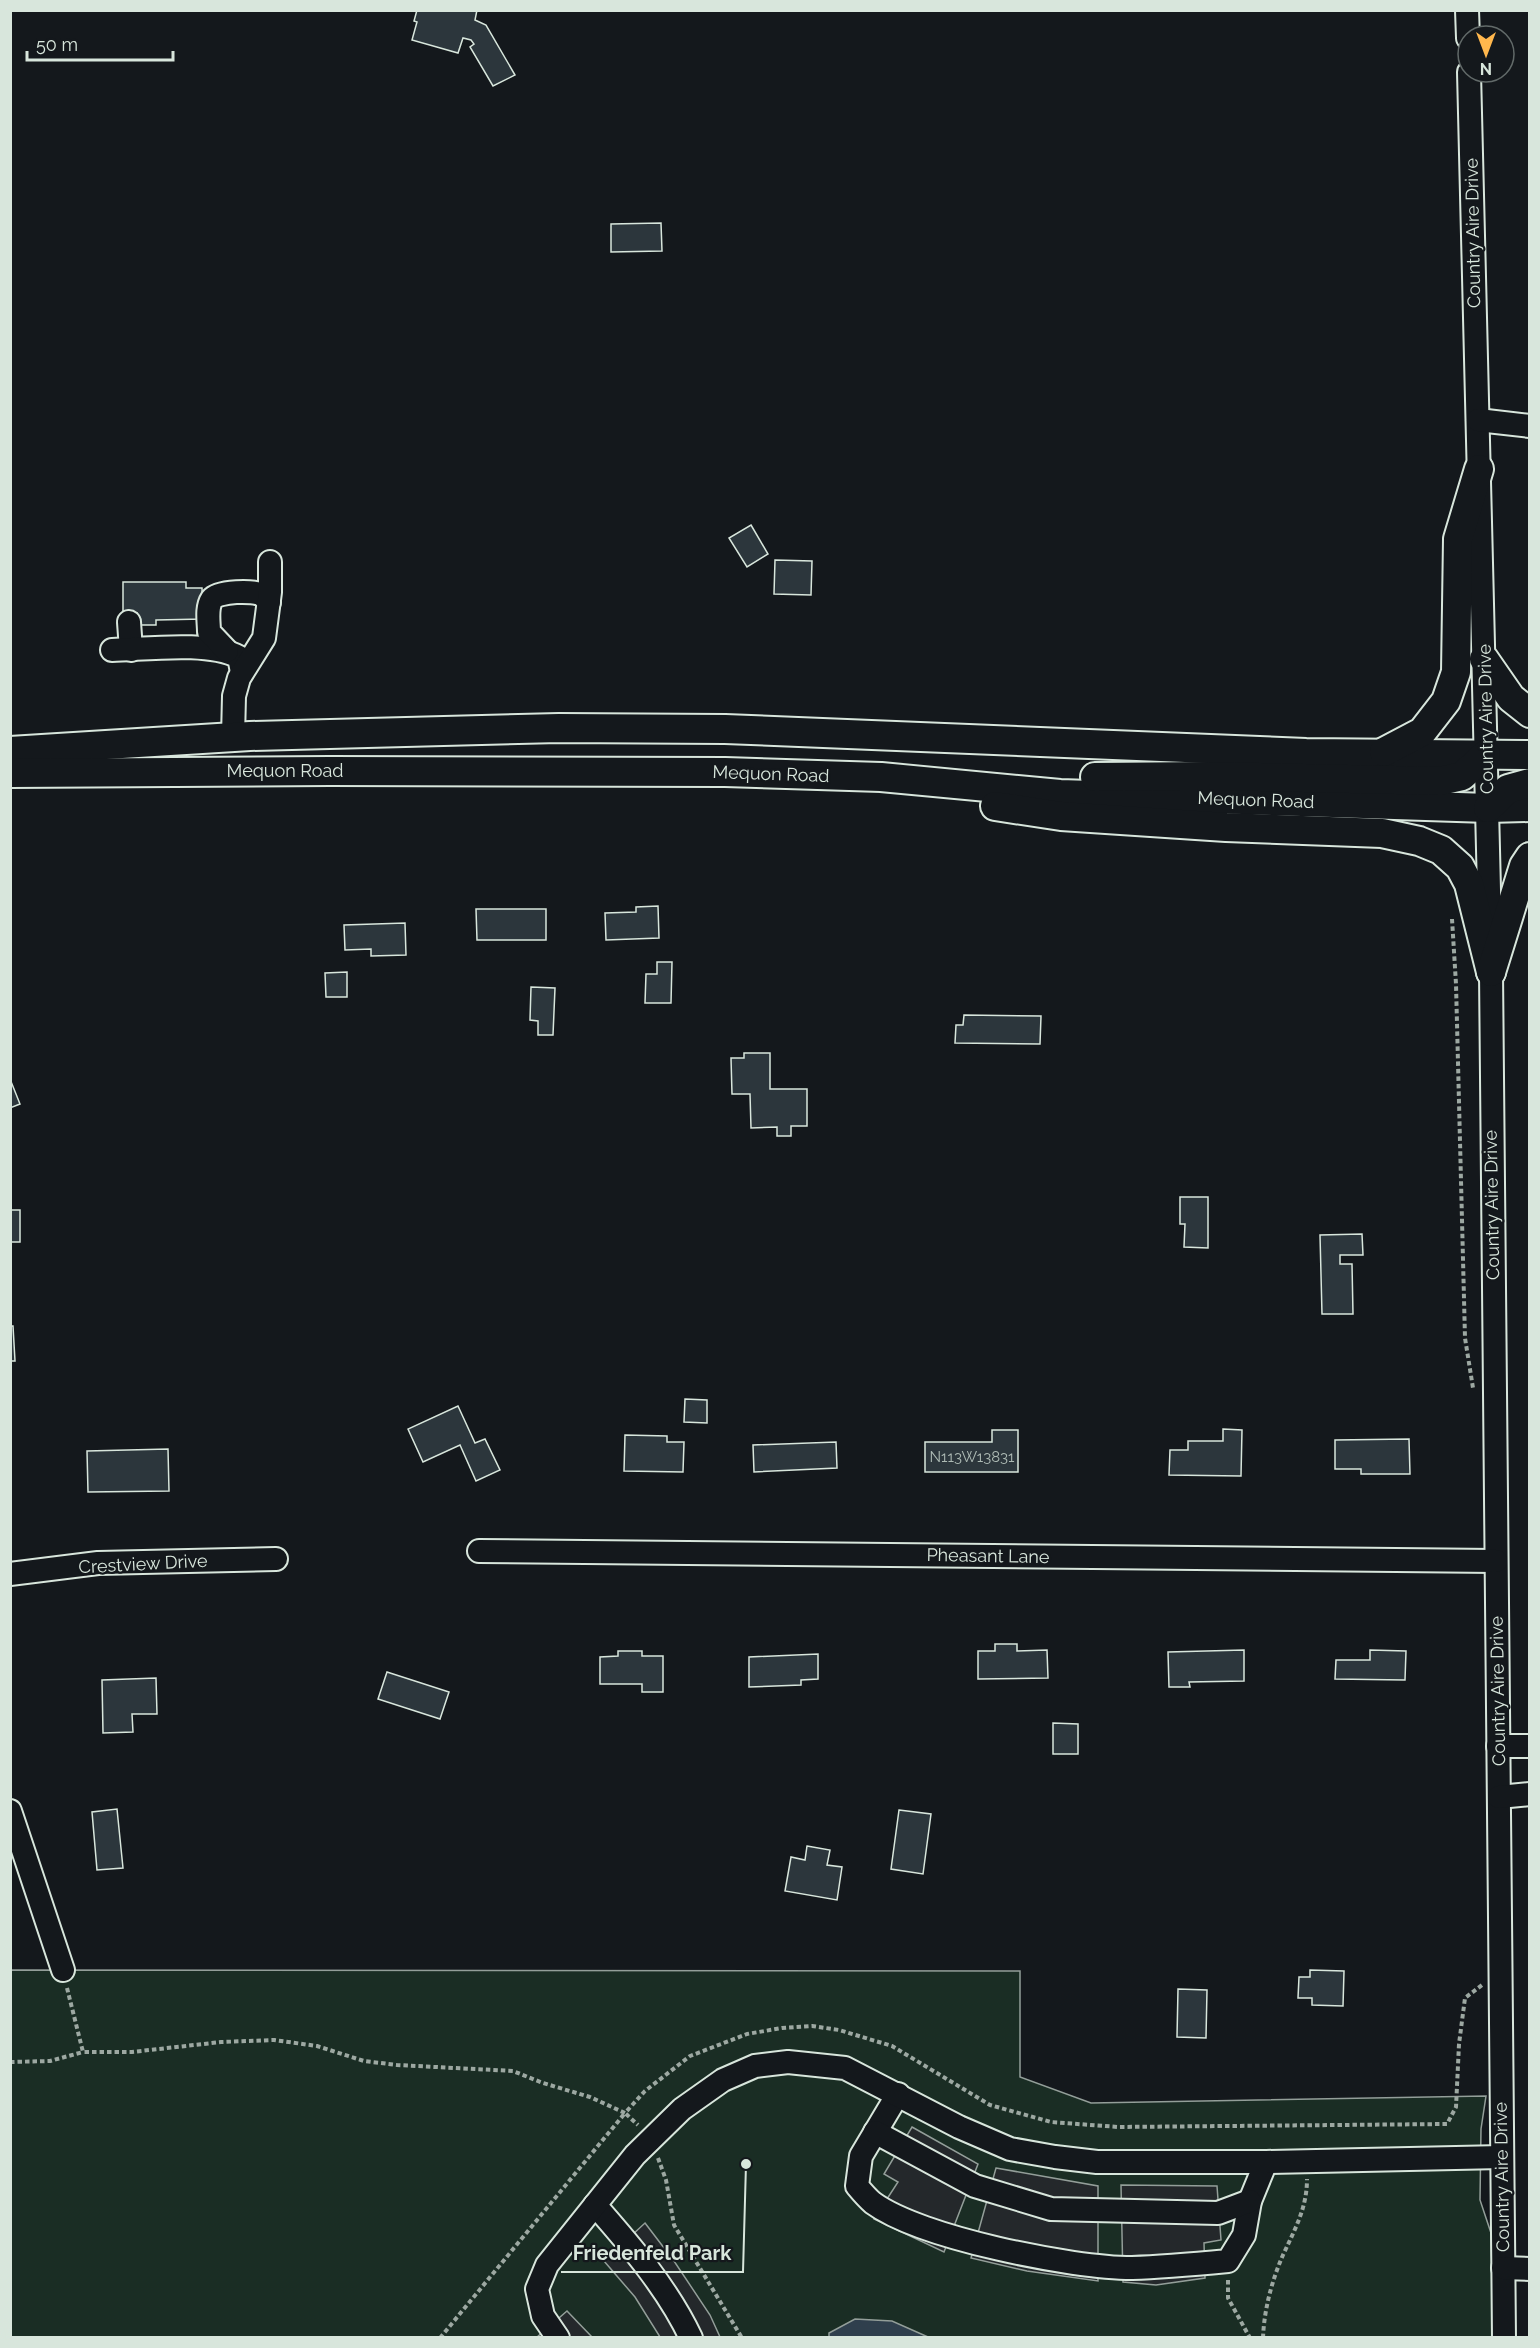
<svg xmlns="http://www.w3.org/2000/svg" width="1540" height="2348" font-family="Raleway,sans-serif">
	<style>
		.green { fill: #1a2d24; stroke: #939e99; stroke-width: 1.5 }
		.parking { fill: #24282b; stroke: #939e99; stroke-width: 1.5 }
		.water { fill: #2f3f4d; stroke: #939e99; stroke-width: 1.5 }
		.building { fill: #2c363c; stroke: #d8e6dc; stroke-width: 1.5 }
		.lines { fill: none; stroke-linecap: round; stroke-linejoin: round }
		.minor-casing { stroke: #d8e6dc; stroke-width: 26 }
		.major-casing { stroke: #d8e6dc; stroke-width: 32 }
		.path { stroke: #9da8a2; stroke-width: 4; stroke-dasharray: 4.5 3; stroke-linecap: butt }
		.minor { stroke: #14181c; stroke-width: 22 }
		.major { stroke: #14181c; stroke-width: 28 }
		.labels { text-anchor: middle; stroke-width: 4.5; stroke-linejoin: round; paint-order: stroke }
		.number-label { font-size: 15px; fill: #adbab4 }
		.street-label { font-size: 18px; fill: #d8e6dc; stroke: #14181c }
		.leader { fill: none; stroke: #d8e6dc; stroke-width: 2 }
		.callout-dot { fill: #d8e6dc; stroke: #14181c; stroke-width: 2 }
		.callout-label { font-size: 20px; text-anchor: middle; font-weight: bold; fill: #d8e6dc; stroke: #14181c; stroke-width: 4.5; stroke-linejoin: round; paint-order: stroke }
	</style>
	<rect width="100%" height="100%" fill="#14181c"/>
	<!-- green -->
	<polygon class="green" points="11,1970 1020,1971 1020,2077 1091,2103 1486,2096 1481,2129 1480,2200 1491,2233 1494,2337 11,2338"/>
	<!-- parking -->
	<g class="parking">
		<polygon points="912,2127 978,2164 944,2252 874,2219 898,2182 884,2174"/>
		<polygon points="996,2168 1098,2186 1098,2281 1027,2271 971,2258"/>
		<polygon points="1121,2185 1217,2186 1221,2240 1204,2243 1205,2278 1156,2285 1123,2282"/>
		<polygon points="645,2223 674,2261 710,2315 720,2337 660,2337 635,2297 604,2261"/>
		<polygon points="567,2311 592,2337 536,2338"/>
	</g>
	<!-- water -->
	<polygon class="water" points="855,2319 892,2321 928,2337 829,2337 829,2333"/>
	<!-- building -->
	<g class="building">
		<polygon points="417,10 477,10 475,20 486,25 515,75 493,86 470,47 474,44 471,40 463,38 458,53 412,40 417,22 414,21"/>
		<polygon points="661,223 662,251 611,252 611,224"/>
		<polygon points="751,525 768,554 747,567 729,538"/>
		<polygon points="775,560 812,561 811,595 774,594"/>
		<polygon points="123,582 186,582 186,588 202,588 203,619 156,620 156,625 137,625 137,613 123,614"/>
		<polygon points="658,906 659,938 606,940 605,913 636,912 636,907"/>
		<polygon points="476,909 546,909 546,940 477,940"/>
		<polygon points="405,923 406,955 371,956 371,949 345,950 344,925"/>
		<polygon points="657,962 672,962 671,1003 645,1003 646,974 657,974"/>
		<polygon points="347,972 347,997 326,997 325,973"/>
		<polygon points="531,987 555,988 553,1035 538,1035 538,1021 530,1020"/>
		<polygon points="964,1015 1041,1016 1040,1044 955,1043 956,1025 963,1025"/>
		<polygon points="744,1053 770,1053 770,1089 807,1089 807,1126 791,1126 791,1136 777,1136 777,1127 751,1128 750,1094 732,1094 731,1058 744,1058"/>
		<polygon points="10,1079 20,1104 10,1108"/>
		<polygon points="1180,1197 1208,1197 1208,1248 1184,1247 1185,1224 1180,1224"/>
		<rect x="10" y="1210" width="10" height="32"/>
		<polygon points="1362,1234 1363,1255 1340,1255 1340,1264 1352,1264 1353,1314 1322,1314 1320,1235"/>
		<polygon points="10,1326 13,1326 15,1361 10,1361"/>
		<polygon points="685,1399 707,1400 707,1423 684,1422"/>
		<polygon points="458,1406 475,1443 485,1439 500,1470 476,1481 460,1445 423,1462 408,1429"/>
		<polygon points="1223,1429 1242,1430 1241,1476 1169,1475 1170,1450 1188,1450 1188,1441 1223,1441"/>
		<polygon points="992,1430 1018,1430 1018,1472 925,1472 925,1442 992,1442"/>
		<polygon points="625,1435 667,1436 667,1442 684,1442 683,1472 624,1471"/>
		<polygon points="1409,1439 1410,1474 1361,1474 1361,1469 1335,1469 1335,1440"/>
		<polygon points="836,1442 837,1468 754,1472 753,1445"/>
		<polygon points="168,1449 169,1491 88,1492 87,1451"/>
		<polygon points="995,1644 1017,1644 1017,1651 1047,1650 1048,1678 978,1679 978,1651 995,1651"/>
		<polygon points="1244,1650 1244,1681 1189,1682 1190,1687 1169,1687 1168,1652"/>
		<polygon points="1370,1650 1406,1651 1405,1680 1335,1679 1336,1660 1370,1660"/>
		<polygon points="618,1651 642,1651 642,1656 663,1656 663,1692 642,1692 642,1684 600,1684 600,1657 618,1656"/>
		<polygon points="818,1654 818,1679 801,1680 801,1685 749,1687 749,1657"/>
		<polygon points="387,1672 449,1692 440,1719 378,1699"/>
		<polygon points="156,1678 157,1714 132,1714 133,1732 103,1733 102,1680"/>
		<polygon points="1053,1723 1078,1724 1078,1754 1053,1754"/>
		<polygon points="117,1809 123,1868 97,1870 92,1812"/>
		<polygon points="899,1810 931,1814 923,1874 891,1869"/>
		<polygon points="807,1846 830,1850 827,1865 842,1867 837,1900 785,1891 791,1857 805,1860"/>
		<polygon points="1310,1970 1344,1971 1343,2006 1312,2005 1312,1998 1298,1998 1299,1977 1310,1977"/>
		<polygon points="1178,1989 1207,1990 1206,2038 1177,2037"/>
	</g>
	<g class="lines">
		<defs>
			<g id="minor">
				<polyline points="1467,10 1468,38"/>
				<polyline points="1469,72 1491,972 1504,2338"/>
				<polyline points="1478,420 1530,426"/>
				<polyline points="129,622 131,650"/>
				<path d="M112 650C148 649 208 641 239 657L242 672"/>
				<path d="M227 651 209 632C209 622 206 608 212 599 218 591 254 590 262 595 265 597 266 599 269 602"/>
				<polyline points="233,737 234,696 239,678 264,638 270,592 270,562"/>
				<polyline points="479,1551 1496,1561"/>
				<polyline points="10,1574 98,1563 276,1559"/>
				<polyline points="1498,1746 1530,1746"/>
				<polyline points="1499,1797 1530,1794"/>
				<polyline points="10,1811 63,1970"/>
				<path d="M898 2094 861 2156 857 2186C862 2192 867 2198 873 2203 921 2238 1072 2268 1132 2268 1164 2267 1196 2264 1228 2261L1244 2235 1250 2201 1266 2162"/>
				<polyline points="875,2132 975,2186 1051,2209 1218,2213 1250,2201"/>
				<path d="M595 2205C631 2246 668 2289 691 2338"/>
				<polyline points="1503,2268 1530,2269"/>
				<polyline points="558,2338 543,2316 537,2289 547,2265 635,2155 682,2109 723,2080 755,2066 788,2062 845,2068 959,2127 1010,2149 1055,2157 1097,2162 1266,2162 1502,2157"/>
			</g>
			<g id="major">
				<polyline points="1484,659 1511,698 1530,713"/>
				<polyline points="10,751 250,736 559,728 725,729 1306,753 1530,755"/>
				<polyline points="1384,752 1422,732 1446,701 1456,672 1458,539 1479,469"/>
				<polyline points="10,773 330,771 725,772 881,777 1060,794 1488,808 1530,807"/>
				<polyline points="1095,777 1209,776 1440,781 1462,776 1486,754"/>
				<polyline points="995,806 1061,816 1226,827 1382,833 1419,841 1441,850 1460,867 1469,884 1491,972"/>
				<polyline points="1488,808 1508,789 1530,783"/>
				<polyline points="1491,972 1524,866 1530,857"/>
			</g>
		</defs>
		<!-- minor casing -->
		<use href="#minor" class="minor-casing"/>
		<!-- major casing -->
		<use href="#major" class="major-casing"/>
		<!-- path -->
		<g class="path">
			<polyline points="1452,919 1456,984 1465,1338 1473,1388"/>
			<polyline points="67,1988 83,2052 132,2052 221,2042 274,2040 317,2046 364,2061 397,2065 513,2071 543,2083 590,2097 625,2113 645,2091 690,2056 747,2034 782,2028 812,2026 839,2030 892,2046 990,2105 1051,2122 1118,2127 1447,2124 1456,2107 1459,2044 1465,1998 1482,1985"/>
			<polyline points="10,2062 50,2061 83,2052"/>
			<polyline points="658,2158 666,2180 674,2225 742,2338"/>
			<polyline points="1228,2280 1228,2298 1250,2338"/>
			<polyline points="440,2338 625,2113 638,2125"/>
			<path d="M1263 2338C1264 2310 1272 2280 1283 2255 1295 2229 1307 2208 1307 2179"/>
		</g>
		<!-- minor -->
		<use href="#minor" class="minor"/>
		<!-- major -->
		<use href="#major" class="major"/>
	</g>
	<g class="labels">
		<!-- number labels -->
		<g class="number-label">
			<text x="972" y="1462">N113W13831</text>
		</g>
		<!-- street labels -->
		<g class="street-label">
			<text transform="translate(1473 233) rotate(-91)" y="6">Country Aire Drive</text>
			<text transform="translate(1486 719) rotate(-91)" y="6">Country Aire Drive</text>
			<text x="285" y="777">Mequon Road</text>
			<text transform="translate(771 774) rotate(2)" y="6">Mequon Road</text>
			<text transform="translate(1256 800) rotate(2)" y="6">Mequon Road</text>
			<text transform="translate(1492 1205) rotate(-91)" y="6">Country Aire Drive</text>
			<text transform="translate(988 1556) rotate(1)" y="6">Pheasant Lane</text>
			<text transform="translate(143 1564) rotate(-3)" y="6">Crestview Drive</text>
			<text transform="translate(1498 1691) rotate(-91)" y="6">Country Aire Drive</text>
			<text transform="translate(1502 2177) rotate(-91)" y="6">Country Aire Drive</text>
		</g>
	</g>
	<!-- callouts -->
	<path class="leader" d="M746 2164L743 2272H561"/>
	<circle class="callout-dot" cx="746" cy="2164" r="6"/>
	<g class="callout-label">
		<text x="652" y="2260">Friedenfeld Park</text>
	</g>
	<!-- border -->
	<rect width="1540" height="2348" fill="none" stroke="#d8e6dc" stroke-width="24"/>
	<!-- north arrow -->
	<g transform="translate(1486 54) rotate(180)"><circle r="28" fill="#14181c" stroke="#626a69" stroke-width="1.5"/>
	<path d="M0-4.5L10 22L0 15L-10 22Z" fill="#ffb74d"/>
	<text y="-9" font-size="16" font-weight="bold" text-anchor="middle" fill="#d8e6dc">N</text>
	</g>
	<!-- scale -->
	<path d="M27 51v9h146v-9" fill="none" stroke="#d8e6dc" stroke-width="3"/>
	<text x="36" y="51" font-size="18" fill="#d8e6dc" stroke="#14181c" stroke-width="4.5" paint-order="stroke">50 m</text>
</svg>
